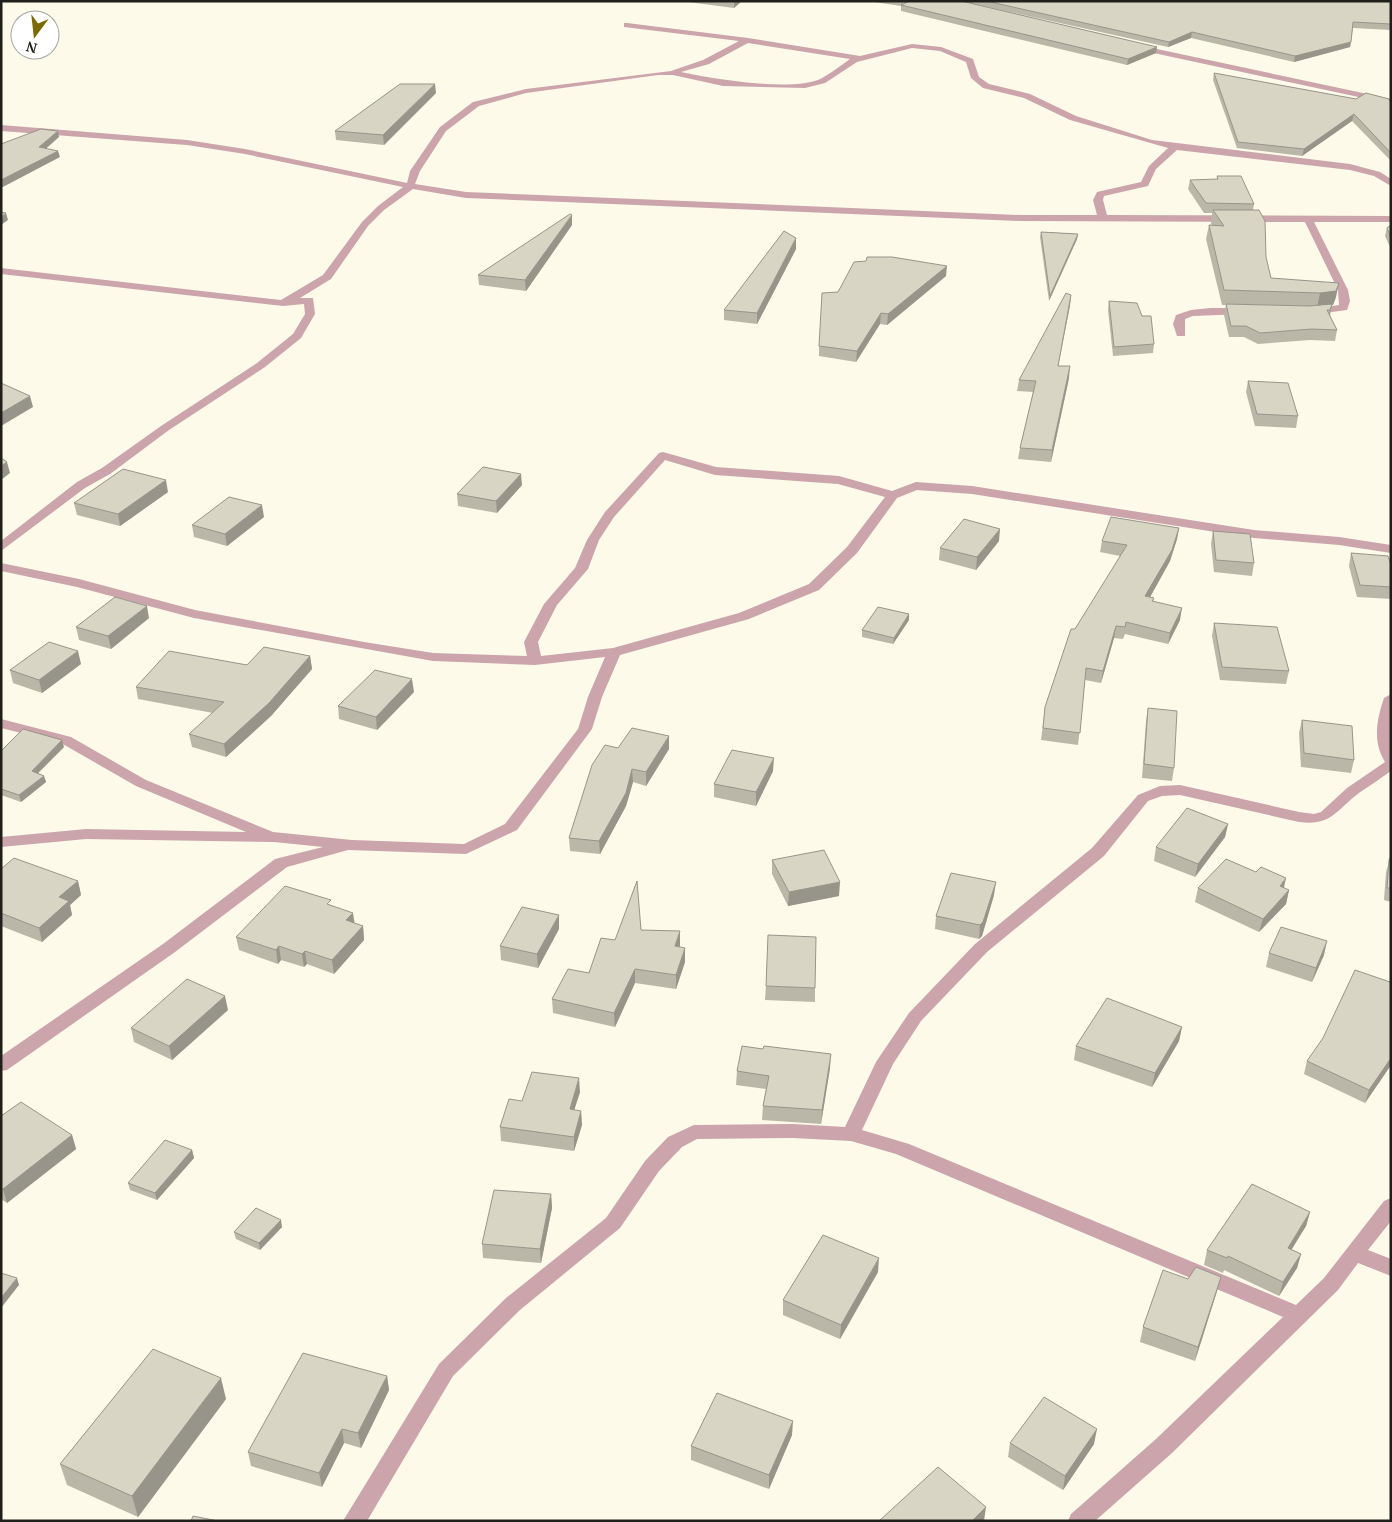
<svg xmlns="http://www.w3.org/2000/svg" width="1392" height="1522" font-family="'PT Serif',serif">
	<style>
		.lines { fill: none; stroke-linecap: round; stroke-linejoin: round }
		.minor { fill: #cca4ab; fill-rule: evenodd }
		.wall { fill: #bab7a9 }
		.shaded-wall { fill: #97958a }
		.building { fill: #d8d5c5; stroke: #97958a }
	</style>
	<rect width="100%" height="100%" fill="#fdfae9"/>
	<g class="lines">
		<!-- minor -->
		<g class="minor">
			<path d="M627 23 748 38 860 56 912 44 941 47 973 59 979 77 989 84 1030 94 1076 116 1152 140 1350 164 1380 172 1391 179V186L1374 176 1350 170 1177 150 1156 169 1148 186 1104 196 1103 200 1107 215 1391 216V222H1314L1348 290 1350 301 1347 310 1310 315 1305 312 1306 310 1339 305 1338 290 1305 222 1021 221 466 198 413 189 384 210 368 226 331 279 300 298H313L315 314 301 338 265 367 169 430 110 474 85 488 1 551V541L77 482 102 468 161 426 257 363 293 334 305 314 304 304 283 306 1 274V268L281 300 323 275 362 222 378 206 403 187 245 154 187 145 1 131V125L187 140 245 149 407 183 410 171 440 127 473 102 526 89 671 71 703 60 739 41 624 27V23ZM748 43 850 59C840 66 829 75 818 80 788 91 713 79 681 72L709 64ZM912 48 940 51 966 62 971 78 983 88 1024 98 1070 120 1168 148 1149 166 1141 182 1097 192 1093 200 1097 215H1021L466 192 415 184 420 171 446 131 479 106 526 93 658 75H673L723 86 805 88 825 83 857 62Z"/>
			<polygon points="1138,45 1391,99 1391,104 1135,49 1134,47"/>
			<polygon points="1210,308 1244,308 1249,311 1244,314 1193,316 1185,319 1185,336 1177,336 1173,324 1176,315 1191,310"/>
			<path d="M663 452 716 467 839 476 892 491 916 482 972 486 1254 530 1339 537 1391 545V553L1339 545 1254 538 972 494 917 490 897 498 857 553 819 590 749 619 620 655 602 697 592 729 517 830 466 854 348 850 287 867 175 952 7 1070 1 1071V1056L163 944 275 859 323 847 274 842 86 839 1 847V837L86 829 246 832 136 786 61 743 1 728V719L71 737 146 780 273 832 352 840 464 844 505 824 578 729 588 697 605 657 535 665 433 661 194 618 77 587 1 571V563L79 579 195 610 364 642 433 653 527 656 524 642 544 604 575 568 587 540 605 512 659 453ZM665 460 715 475 838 484 885 497 847 547 809 584 739 613 613 648 541 656 538 642 557 605 588 569 599 540 614 517Z"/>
			<path d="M1391 694V771C1380 779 1369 786 1359 793 1335 811 1332 826 1299 822L1180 795 1162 796 1148 801 1104 856 987 952 921 1021 893 1064 862 1130 909 1144 1296 1305 1324 1278 1384 1201 1391 1198V1221L1368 1250 1391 1259V1276L1358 1263 1338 1290 1172 1453 1095 1521H1068L1071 1514 1156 1439 1283 1317 896 1154 851 1141 793 1138 697 1139 682 1147 659 1171 620 1228 520 1310 453 1376 367 1521H343L439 1364 506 1298 606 1218 645 1161 668 1137 694 1125 793 1124 845 1127 876 1062 909 1013 975 944 1092 848 1138 795 1160 786 1180 785 1299 812 1314 814 1321 812 1347 788 1385 762C1372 741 1377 719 1384 698Z"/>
		</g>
	</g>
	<!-- wall -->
	<g class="wall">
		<polygon points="680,1 742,1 734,8"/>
		<polygon points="867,1 1391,1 1391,30 1353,28 1350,47 1294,62 1191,38 1168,47 965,2 1157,47 1156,53 1127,65 901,11 901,6"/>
		<polygon points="1214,73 1356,99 1391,104 1391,161 1352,121 1302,156 1237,148 1213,80"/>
		<polygon points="436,93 384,145 336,140 335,131"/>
		<polygon points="1217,176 1254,204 1253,210 1271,278 1336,297 1333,305 1332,305 1330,316 1337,330 1335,341 1310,340 1258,344 1244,337 1229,337 1224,315 1226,305 1222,305 1206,239 1209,225 1212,225 1211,224 1212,213 1204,213 1188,189 1190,180 1217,180"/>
		<polygon points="572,215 572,225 526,291 479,285 478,275"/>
		<polygon points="1391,225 1391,249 1385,236 1387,228"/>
		<polygon points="1041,232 1078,234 1077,239 1049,301 1040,237"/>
		<polygon points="796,249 757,324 724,320 724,310"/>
		<polygon points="946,276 887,325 880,324 856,362 819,356 819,346 838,292"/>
		<polygon points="1071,295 1058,366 1069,378 1051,462 1018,459 1020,448 1033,392 1017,391 1019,380"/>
		<polygon points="1109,301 1142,316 1154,344 1153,353 1113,356 1108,310"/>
		<polygon points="1248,381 1298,416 1296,428 1255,426 1246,392"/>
		<polygon points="522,485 497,513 458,506 457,494"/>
		<polygon points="168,492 120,526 77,515 74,503"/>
		<polygon points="264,517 227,546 194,537 192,525"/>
		<polygon points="1179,528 1177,539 1170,561 1150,597 1154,598 1153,602 1180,620 1168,644 1125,634 1123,639 1114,638 1101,683 1085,680 1078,745 1041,740 1045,707 1120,556 1100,552 1102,541"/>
		<polygon points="1213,531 1254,563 1252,576 1214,572 1211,544"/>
		<polygon points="999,541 976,570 939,560 940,548"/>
		<polygon points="1351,553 1391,565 1391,599 1357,597 1349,566"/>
		<polygon points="149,618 111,649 79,640 76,627"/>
		<polygon points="909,620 893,644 862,637 862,630"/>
		<polygon points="1214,623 1289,671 1286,684 1220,680 1212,636"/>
		<polygon points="310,656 312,669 271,716 226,757 192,747 189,734 213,713 138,699 136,687"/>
		<polygon points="81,664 42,693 13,683 10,670"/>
		<polygon points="414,692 377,730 339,719 338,706"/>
		<polygon points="1148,708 1174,768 1172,781 1142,778 1146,721"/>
		<polygon points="1302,720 1354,760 1351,773 1301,767 1299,733"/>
		<polygon points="64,747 38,773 44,776 46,782 21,802 1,795 1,751"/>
		<polygon points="618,748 669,749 646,786 633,782 626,806 600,854 570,851 569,838"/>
		<polygon points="773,771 756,806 714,797 714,784"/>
		<polygon points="1228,824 1225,837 1195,877 1154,861 1156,847"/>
		<polygon points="1391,856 1391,902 1384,900 1386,872"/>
		<polygon points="772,860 839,896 788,906 772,874"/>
		<polygon points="1,869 78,881 81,895 70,905 72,915 42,942 1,926"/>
		<polygon points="1198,888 1284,888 1289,890 1286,904 1259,932 1195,902"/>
		<polygon points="994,895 982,936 979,939 935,929 936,916"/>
		<polygon points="331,905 354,923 363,926 364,940 334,974 307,964 304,967 281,960 278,964 239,950 236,937"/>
		<polygon points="559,929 538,968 501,960 500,946"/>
		<polygon points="641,930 680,945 680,947 685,962 676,989 635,983 615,1027 553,1013 552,999 589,973 615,940"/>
		<polygon points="1269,953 1324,955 1312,982 1266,967"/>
		<polygon points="1391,980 1391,1065 1365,1103 1304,1074 1307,1061"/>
		<polygon points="766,986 815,988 815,1002 765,1000"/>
		<polygon points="228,1010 172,1060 134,1042 131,1028"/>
		<polygon points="1182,1027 1179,1041 1152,1087 1074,1060 1076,1046"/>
		<polygon points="830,1068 821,1124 762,1120 763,1106 766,1089 736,1085 737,1071"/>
		<polygon points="580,1092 574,1110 581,1111 582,1125 574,1151 501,1141 500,1127 522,1101"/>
		<polygon points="1,1116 72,1135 76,1149 7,1203 1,1199"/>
		<polygon points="192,1150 194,1158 157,1200 130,1190 128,1183"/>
		<polygon points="551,1194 552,1208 541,1263 483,1258 482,1244"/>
		<polygon points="1310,1212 1306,1226 1291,1249 1301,1254 1297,1268 1279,1296 1224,1270 1223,1273 1204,1265 1207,1250"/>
		<polygon points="282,1227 260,1250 236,1239 234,1232"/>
		<polygon points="878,1272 840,1339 783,1315 783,1300"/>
		<polygon points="1217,1291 1195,1361 1140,1342 1143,1327"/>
		<polygon points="387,1376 389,1390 361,1448 344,1443 322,1487 251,1466 248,1452"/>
		<polygon points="226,1399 138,1517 67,1485 60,1464"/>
		<polygon points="792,1435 769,1489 691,1460 691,1446"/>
		<polygon points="1010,1443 1094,1444 1063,1490 1008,1457"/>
	</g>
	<!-- shaded-wall -->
	<g class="shaded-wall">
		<polygon points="735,1 742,1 734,8 734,2"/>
		<polygon points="1192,32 1191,38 1168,47 1169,42"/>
		<polygon points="1351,42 1350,47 1294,62 1295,56"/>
		<polygon points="1157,47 1156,53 1127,65 1128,59"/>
		<polygon points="435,84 436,93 384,145 383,135"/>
		<polygon points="1354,114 1352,121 1302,156 1304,149"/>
		<polygon points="58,131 59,137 40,154 39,147"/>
		<polygon points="58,151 60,157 1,188 1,180"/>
		<polygon points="6,213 8,220 1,225 1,217"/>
		<polygon points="572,215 572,225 526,291 525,280"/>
		<polygon points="1078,234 1077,239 1049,301 1050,296"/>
		<polygon points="796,238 796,249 757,324 757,313"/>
		<polygon points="947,266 946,276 887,325 888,314"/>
		<polygon points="1339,283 1336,297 1333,305 1332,305 1328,321 1330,310 1317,308 1320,293"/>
		<polygon points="1071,295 1070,306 1056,377 1058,366"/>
		<polygon points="881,313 880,324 856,362 857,351"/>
		<polygon points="1070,366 1069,378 1051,462 1052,450"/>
		<polygon points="30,396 33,407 1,426 1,413"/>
		<polygon points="7,462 10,473 1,480 1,466"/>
		<polygon points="521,474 522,485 497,513 496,501"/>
		<polygon points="166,480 168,492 120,526 118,514"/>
		<polygon points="262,505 264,517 227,546 225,534"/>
		<polygon points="1179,528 1177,539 1170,561 1144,608 1145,596"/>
		<polygon points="1000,529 999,541 976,570 977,557"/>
		<polygon points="147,606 149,618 111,649 108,636"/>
		<polygon points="1182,608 1180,620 1168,644 1170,633"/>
		<polygon points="909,614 909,620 893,644 894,638"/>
		<polygon points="1116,626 1114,638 1101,683 1103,671"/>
		<polygon points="78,651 81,664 42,693 39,680"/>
		<polygon points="310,656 312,669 271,716 226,757 224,744"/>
		<polygon points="412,679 414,692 377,730 376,717"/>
		<polygon points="669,736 669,749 646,786 646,772"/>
		<polygon points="62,740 64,747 34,777 32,771"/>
		<polygon points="774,758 773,771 756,806 756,792"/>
		<polygon points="632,769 633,782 626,806 600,854 599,841"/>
		<polygon points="44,776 46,782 21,802 19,795"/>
		<polygon points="1228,824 1225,837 1195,877 1198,864"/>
		<polygon points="1286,878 1283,892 1280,886"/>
		<polygon points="78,881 81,895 70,905 72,915 42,942 39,928 59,897"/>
		<polygon points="840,882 839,896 788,906 789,892"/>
		<polygon points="996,882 994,895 982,936 979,939 980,925"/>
		<polygon points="1289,890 1286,904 1259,932 1263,919"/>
		<polygon points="353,913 355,926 346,920"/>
		<polygon points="559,915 559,929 538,968 537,954"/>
		<polygon points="363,926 364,940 334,974 332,960"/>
		<polygon points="680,931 680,945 675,960 675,946"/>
		<polygon points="1327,941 1324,955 1312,982 1316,968"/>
		<polygon points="279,946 281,960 278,964 276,950"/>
		<polygon points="685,948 685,962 676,989 676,975"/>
		<polygon points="305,951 307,964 304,967 302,954"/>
		<polygon points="635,969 635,983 615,1027 614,1013"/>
		<polygon points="225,996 228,1010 172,1060 169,1046"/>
		<polygon points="1182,1027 1179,1041 1152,1087 1155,1073"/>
		<polygon points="831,1054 830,1068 821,1124 822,1110"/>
		<polygon points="1391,1058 1391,1065 1365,1103 1369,1090"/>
		<polygon points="579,1078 580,1092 570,1123 570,1109"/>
		<polygon points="581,1111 582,1125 574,1151 574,1137"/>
		<polygon points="72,1135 76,1149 7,1203 3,1189"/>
		<polygon points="192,1150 194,1158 157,1200 155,1193"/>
		<polygon points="551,1194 552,1208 541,1263 540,1249"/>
		<polygon points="1310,1212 1306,1226 1284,1262 1288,1248"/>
		<polygon points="281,1220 282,1227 260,1250 259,1243"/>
		<polygon points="1301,1254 1297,1268 1279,1296 1283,1282"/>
		<polygon points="879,1258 878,1272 840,1339 841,1325"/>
		<polygon points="1221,1277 1217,1291 1195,1361 1198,1347"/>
		<polygon points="17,1278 19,1285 1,1308 1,1298"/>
		<polygon points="387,1376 389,1390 361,1448 358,1433"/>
		<polygon points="221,1378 226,1399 138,1517 132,1496"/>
		<polygon points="793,1421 792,1435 769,1489 769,1475"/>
		<polygon points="342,1429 344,1443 322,1487 319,1473"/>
		<polygon points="1097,1429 1094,1444 1063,1490 1065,1476"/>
		<polygon points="986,1507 984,1521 972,1521"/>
	</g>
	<!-- building -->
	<g class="building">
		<polygon points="910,1 961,1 1157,47 1128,59 901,5"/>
		<polygon points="986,1 1391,1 1391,24 1353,22 1351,42 1295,56 1192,32 1169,42"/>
		<polygon points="1214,73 1356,99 1366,93 1389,99 1391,104 1391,153 1354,114 1304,149 1238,142"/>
		<polygon points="400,84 435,84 383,135 335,131"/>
		<polygon points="41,129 58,131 39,147 58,151 1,180 1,144"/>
		<polygon points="1217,176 1241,176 1254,204 1206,203 1190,180 1218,179"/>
		<polygon points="1213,210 1259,210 1265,221 1266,257 1271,278 1339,283 1336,291 1320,293 1224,290 1209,225 1224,226"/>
		<polygon points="1,212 6,213 1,217"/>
		<polygon points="570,214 572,215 525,280 478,275"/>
		<polygon points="1391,225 1391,237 1387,228"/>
		<polygon points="784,231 796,238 757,313 724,310"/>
		<polygon points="1041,232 1078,234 1050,296"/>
		<polygon points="867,257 892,257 947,266 888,314 881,313 857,351 819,346 822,293 838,292 854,262 866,261"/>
		<polygon points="1066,293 1071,295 1058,366 1070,366 1052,450 1020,448 1036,381 1019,380"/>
		<polygon points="1109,301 1137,303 1142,316 1151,316 1154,344 1114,347"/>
		<polygon points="1226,304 1309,306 1332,304 1330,310 1327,310 1337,330 1312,329 1260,333 1246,326 1231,326"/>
		<polygon points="1248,381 1288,383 1298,416 1257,414"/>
		<polygon points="1,383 30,396 1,413"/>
		<polygon points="1,458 7,462 1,466"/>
		<polygon points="483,467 521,474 496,501 457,494"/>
		<polygon points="123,469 166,480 118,514 74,503"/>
		<polygon points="229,497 262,505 225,534 192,525"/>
		<polygon points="1111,517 1179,528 1172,550 1145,596 1154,598 1152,601 1182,608 1170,633 1126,622 1125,627 1116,626 1103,671 1086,668 1080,733 1043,728 1045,707 1071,629 1075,629 1127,545 1102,541"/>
		<polygon points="964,519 1000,529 977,557 940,548"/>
		<polygon points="1213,531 1250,534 1254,563 1216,560"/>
		<polygon points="1351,553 1388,556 1391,565 1391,587 1360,585"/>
		<polygon points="115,597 147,606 108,636 76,627"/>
		<polygon points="878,607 909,614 894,638 862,630"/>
		<polygon points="1214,623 1277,627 1289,671 1222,667"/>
		<polygon points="49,642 78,651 39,680 10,670"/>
		<polygon points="264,647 310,656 269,703 224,744 189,734 224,702 136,687 169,651 247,665"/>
		<polygon points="375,670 412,679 376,717 338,706"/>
		<polygon points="1148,708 1177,711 1174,768 1144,764"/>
		<polygon points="1302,720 1352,726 1354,760 1304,753"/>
		<polygon points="632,728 669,736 646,772 632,769 626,793 599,841 569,838 592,765 605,745 618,748"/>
		<polygon points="23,729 62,740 32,771 44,776 19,795 1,789 1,751"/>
		<polygon points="732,750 774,758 756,792 714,784"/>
		<polygon points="1187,808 1228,824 1198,864 1156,847"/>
		<polygon points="824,850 840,882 789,892 772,860"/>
		<polygon points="1391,856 1391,888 1387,888 1389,860"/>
		<polygon points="14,858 78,881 59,897 69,901 39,928 1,913 1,869"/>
		<polygon points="1226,859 1256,872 1261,867 1286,878 1280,886 1289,890 1263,919 1198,888"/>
		<polygon points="951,873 996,882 983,922 980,925 936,916"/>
		<polygon points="637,881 641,930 680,931 675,946 685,948 676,975 635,969 614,1013 552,999 568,969 589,973 601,938 615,940"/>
		<polygon points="285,886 331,900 327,904 353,913 346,920 363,926 332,960 305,951 302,954 279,946 276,950 236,937"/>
		<polygon points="522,907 559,915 537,954 500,946"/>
		<polygon points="1281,927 1327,941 1316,968 1269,953"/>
		<polygon points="768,935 816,937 815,988 766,986"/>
		<polygon points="1355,970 1390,982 1391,980 1391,1058 1369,1090 1307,1061 1323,1038"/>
		<polygon points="187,979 225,996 169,1046 131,1028"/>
		<polygon points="1107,998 1182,1027 1155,1073 1076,1046"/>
		<polygon points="742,1046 763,1049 764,1046 831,1054 822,1110 763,1106 769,1076 737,1071"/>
		<polygon points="532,1072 579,1078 570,1109 581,1111 574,1137 500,1127 509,1099 522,1101"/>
		<polygon points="21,1102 72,1135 3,1189 1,1188 1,1116"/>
		<polygon points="165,1140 192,1150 155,1193 128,1183"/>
		<polygon points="1252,1184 1310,1212 1288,1248 1301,1254 1283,1282 1228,1256 1227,1258 1207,1250"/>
		<polygon points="494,1190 551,1194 540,1249 482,1244"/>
		<polygon points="256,1208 281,1220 259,1243 234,1232"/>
		<polygon points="823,1235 879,1258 841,1325 783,1300"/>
		<polygon points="1196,1267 1221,1277 1198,1347 1143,1327 1163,1270 1188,1279"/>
		<polygon points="1,1273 17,1278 1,1298"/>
		<polygon points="153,1349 221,1378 132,1496 60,1464"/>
		<polygon points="303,1353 387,1376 358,1433 342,1429 319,1473 248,1452"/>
		<polygon points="717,1393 793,1421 769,1475 691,1446"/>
		<polygon points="1044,1397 1097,1429 1065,1476 1010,1443"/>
		<polygon points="938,1467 986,1507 972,1521 879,1521"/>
		<polygon points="193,1516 218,1521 191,1521"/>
	</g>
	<!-- border -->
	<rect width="1392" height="1522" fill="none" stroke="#201f19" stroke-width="5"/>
	<!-- north arrow -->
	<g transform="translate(35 35) rotate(195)"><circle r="24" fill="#ffffff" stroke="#a6a5a3"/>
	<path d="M0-4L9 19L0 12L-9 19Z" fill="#7b6a00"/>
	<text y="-8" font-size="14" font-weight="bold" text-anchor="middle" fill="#201f19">N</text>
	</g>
</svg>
